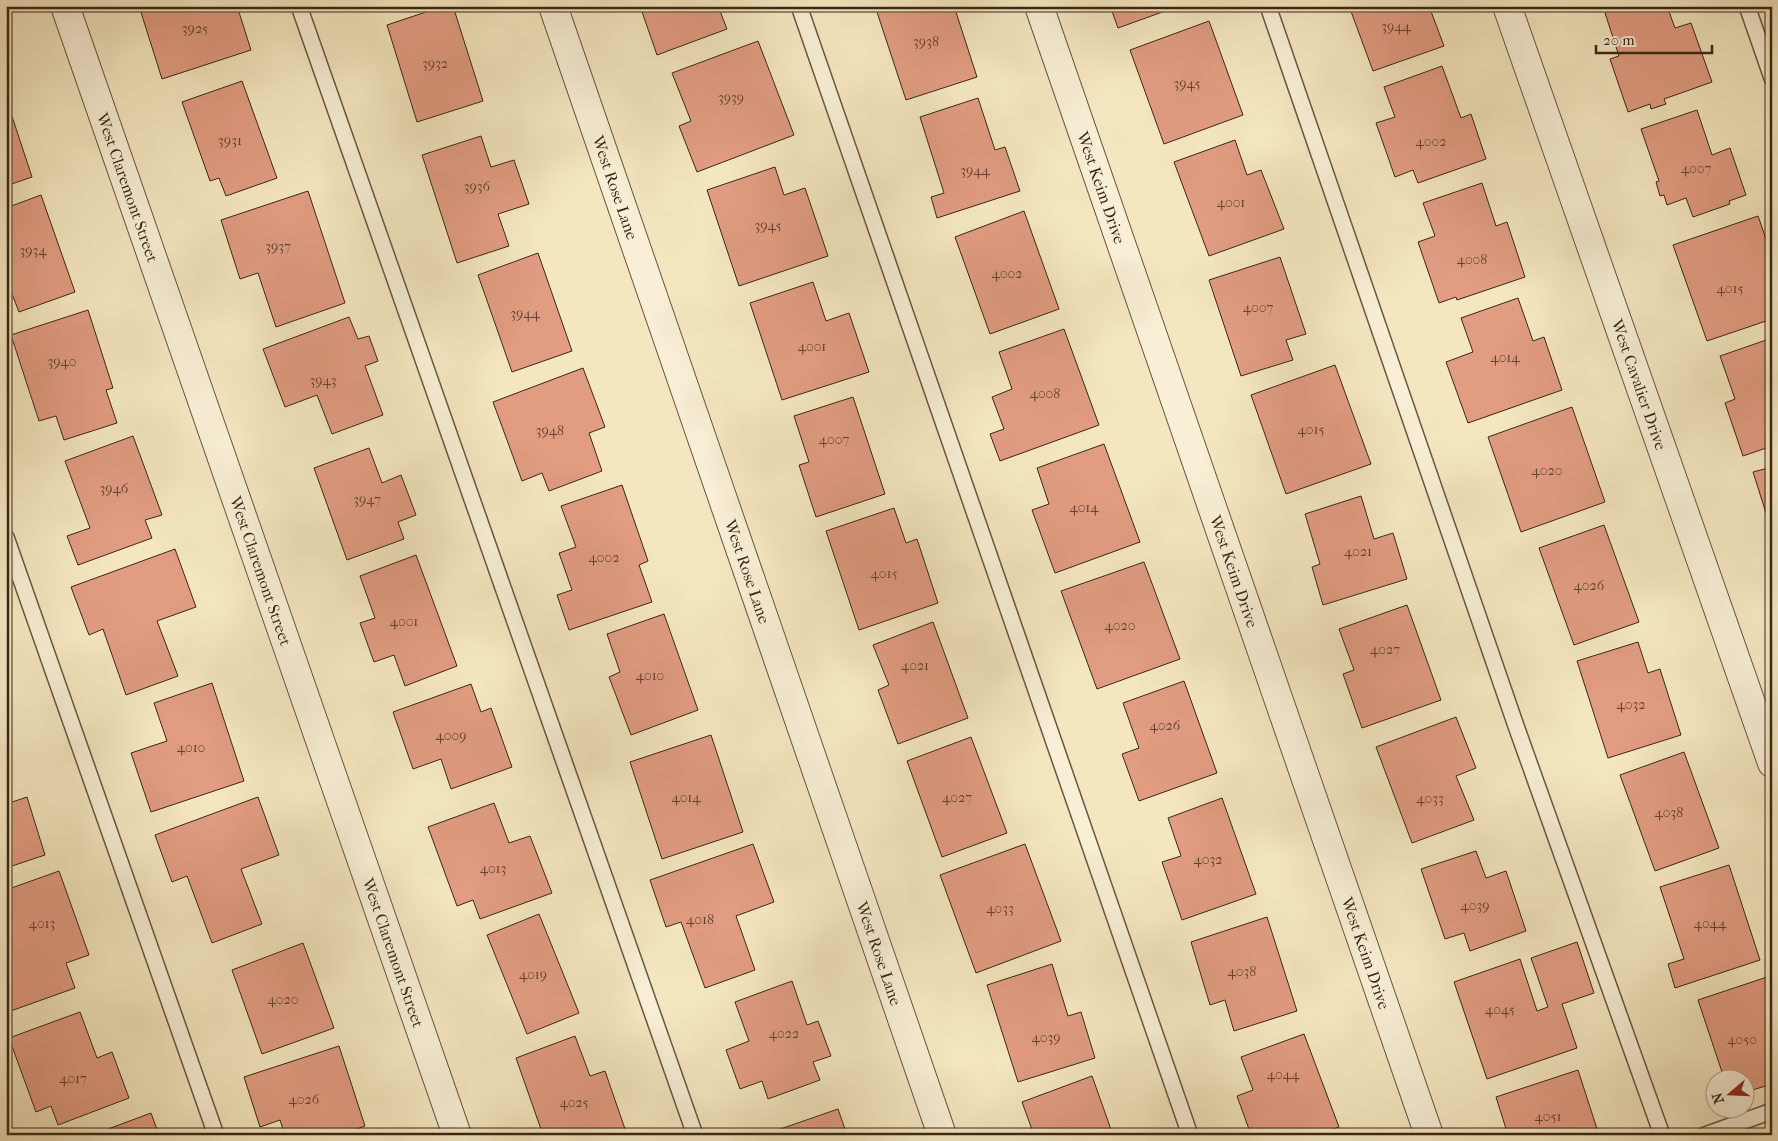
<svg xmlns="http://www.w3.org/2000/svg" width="1778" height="1141" font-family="'IM FELL French Canon',serif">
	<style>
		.building { fill: #e19c82; stroke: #3a2716 }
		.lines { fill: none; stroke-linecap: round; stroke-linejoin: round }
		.service-casing { stroke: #685740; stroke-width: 18 }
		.minor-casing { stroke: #685740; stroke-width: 30 }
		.service { stroke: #f8efd6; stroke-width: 15 }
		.minor { stroke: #f8efd6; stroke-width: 28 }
		.labels { text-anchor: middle; stroke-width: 4; stroke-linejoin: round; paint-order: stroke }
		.number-label { font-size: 14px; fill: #644431 }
		.street-label { font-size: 16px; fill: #3a2716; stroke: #f8efd6 }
	</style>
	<rect width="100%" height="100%" fill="#f4e7c0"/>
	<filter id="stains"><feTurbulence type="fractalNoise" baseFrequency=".004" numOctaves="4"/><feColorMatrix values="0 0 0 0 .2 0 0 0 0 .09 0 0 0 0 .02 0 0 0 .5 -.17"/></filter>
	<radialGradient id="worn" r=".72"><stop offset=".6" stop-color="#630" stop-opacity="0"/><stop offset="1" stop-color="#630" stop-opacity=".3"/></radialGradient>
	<!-- building -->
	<g class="building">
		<polygon points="139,6 237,6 251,50 162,79"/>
		<polygon points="444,6 453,6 483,101 417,122 387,25"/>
		<polygon points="640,6 718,6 727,29 657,55"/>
		<polygon points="875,6 954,6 977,77 906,100"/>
		<polygon points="1110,6 1179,6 1118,28"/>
		<polygon points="1349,6 1429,6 1444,46 1373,71"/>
		<polygon points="1624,6 1667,6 1675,28 1691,23 1712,82 1664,99 1666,104 1651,109 1650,104 1628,112 1610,59 1619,56 1605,13"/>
		<polygon points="1209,21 1243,115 1164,144 1130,50"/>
		<polygon points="758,41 794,135 697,172 679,126 691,121 672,73"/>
		<polygon points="1442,66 1461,118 1471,114 1486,159 1418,183 1413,170 1395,177 1376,123 1395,117 1384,87"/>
		<polygon points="242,81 277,178 226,196 219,178 210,181 182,102"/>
		<polygon points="6,98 32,177 6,186"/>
		<polygon points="978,98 995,150 1005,147 1020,191 937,218 931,197 944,193 920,117"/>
		<polygon points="1697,110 1712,155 1730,148 1746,195 1729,201 1730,204 1693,217 1686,198 1667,205 1664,195 1660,196 1656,182 1659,181 1641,129"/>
		<polygon points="481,136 491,167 514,160 529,204 498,214 509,246 457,263 422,155"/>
		<polygon points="1235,140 1247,175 1261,170 1284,229 1209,256 1174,162"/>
		<polygon points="775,167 784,195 805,188 828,256 739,286 707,190"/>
		<polygon points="1482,183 1496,226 1507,222 1525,277 1457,300 1456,297 1439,303 1418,242 1435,236 1423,203"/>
		<polygon points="308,191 345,303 276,327 258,273 240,279 221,220"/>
		<polygon points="41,195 75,292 19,312 12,294 6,296 6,208"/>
		<polygon points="1024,211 1059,309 990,334 955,237"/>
		<polygon points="1758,216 1772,256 1772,319 1707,341 1673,245"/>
		<polygon points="538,253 572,351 512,372 478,275"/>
		<polygon points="1280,257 1306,334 1286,340 1293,360 1241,376 1209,280"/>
		<polygon points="813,282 826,321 849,313 869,372 782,400 750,303"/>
		<polygon points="1518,298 1533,341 1544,337 1562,390 1468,423 1446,362 1473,352 1461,318"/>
		<polygon points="88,310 113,388 106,390 117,423 64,440 56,416 39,421 11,335"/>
		<polygon points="349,317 358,339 369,336 378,361 365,366 383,415 332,434 317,395 285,407 263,349"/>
		<polygon points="1064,329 1099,425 1000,461 990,434 1004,429 992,397 1012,389 999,352"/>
		<polygon points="1772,338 1772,446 1743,456 1725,403 1735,399 1720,356"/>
		<polygon points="1335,365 1371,464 1286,494 1251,395"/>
		<polygon points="583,368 605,427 589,433 602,471 549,491 542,473 522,481 493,402"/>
		<polygon points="853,397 885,494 816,517 799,465 809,462 794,416"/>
		<polygon points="1572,407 1605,502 1521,532 1488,437"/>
		<polygon points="133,436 162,515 145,520 152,538 78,565 67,536 90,528 65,461"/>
		<polygon points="1104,444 1140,542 1055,573 1032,510 1049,504 1037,468"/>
		<polygon points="369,448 382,483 401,475 416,515 398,522 404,539 347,560 314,468"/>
		<polygon points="1772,467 1772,532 1753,472"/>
		<polygon points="622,485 648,561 639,565 652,602 569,630 557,595 572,590 559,553 576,547 561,506"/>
		<polygon points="1361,496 1374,539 1393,533 1407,579 1323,605 1312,567 1320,564 1305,514"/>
		<polygon points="894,508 906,543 917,539 938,603 859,630 826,531"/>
		<polygon points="1604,525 1639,622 1574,645 1539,548"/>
		<polygon points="175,549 196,607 157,621 178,676 126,695 103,629 89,635 71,587"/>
		<polygon points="416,555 457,666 405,686 394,655 374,662 360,623 375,618 360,576"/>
		<polygon points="1144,562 1180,659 1097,689 1061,591"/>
		<polygon points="1407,605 1441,700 1362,728 1343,674 1354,670 1339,629"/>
		<polygon points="664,614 698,710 631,735 609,677 620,672 607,634"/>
		<polygon points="933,622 968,718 898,744 878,690 889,685 873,645"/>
		<polygon points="1638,642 1648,673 1660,669 1681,735 1608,758 1577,661"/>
		<polygon points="1184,681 1217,773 1139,801 1122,754 1139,748 1123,703"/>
		<polygon points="212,683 244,781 151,812 131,753 167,741 154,703"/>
		<polygon points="471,684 481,712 491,708 512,767 451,789 441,759 413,769 393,712"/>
		<polygon points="1456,717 1476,768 1456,776 1474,820 1412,843 1376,747"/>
		<polygon points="711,735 743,832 662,859 630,762"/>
		<polygon points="971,737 1007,833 942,857 907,761"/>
		<polygon points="1684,752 1719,848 1655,871 1620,775"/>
		<polygon points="27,797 45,855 6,868 6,804"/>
		<polygon points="258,797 279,855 241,869 262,924 212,943 187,876 172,882 155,835"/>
		<polygon points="1222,798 1256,894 1182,920 1162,862 1181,856 1168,818"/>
		<polygon points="494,803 509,843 530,836 552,893 480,919 473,900 457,906 428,827"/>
		<polygon points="753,844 774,902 736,916 755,970 705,988 681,922 666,927 650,880"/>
		<polygon points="1025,844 1061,941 976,973 940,875"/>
		<polygon points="1476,851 1486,878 1506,871 1526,931 1470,951 1464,933 1445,939 1421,869"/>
		<polygon points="1729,865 1760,960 1675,988 1668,964 1684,959 1660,887"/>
		<polygon points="59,871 89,955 66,963 75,988 8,1012 6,1006 6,890"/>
		<polygon points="539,914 579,1013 527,1034 487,935"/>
		<polygon points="1267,917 1297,1011 1234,1031 1225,1000 1210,1005 1191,942"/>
		<polygon points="1577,942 1594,993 1562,1004 1577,1048 1487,1079 1454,982 1520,959 1537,1011 1548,1007 1531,958"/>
		<polygon points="303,943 334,1028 262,1054 232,970"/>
		<polygon points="1052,964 1068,1016 1081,1012 1095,1058 1018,1082 987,985"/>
		<polygon points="1767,977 1772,993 1772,1084 1746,1092 1746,1078 1724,1078 1698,1000"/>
		<polygon points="792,981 807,1025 818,1021 831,1056 813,1062 820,1080 768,1099 762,1081 740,1089 726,1050 749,1041 735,1002"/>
		<polygon points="80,1012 97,1058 112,1052 129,1098 58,1125 51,1106 36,1112 9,1038"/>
		<polygon points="1304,1034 1339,1127 1318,1135 1251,1135 1237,1096 1253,1090 1241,1057"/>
		<polygon points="575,1036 590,1076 605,1071 625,1129 608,1135 543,1135 516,1058"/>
		<polygon points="339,1046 365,1126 348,1132 349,1135 285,1135 280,1120 260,1127 244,1077"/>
		<polygon points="1578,1070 1599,1135 1508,1135 1496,1097"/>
		<polygon points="1092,1076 1113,1135 1034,1135 1022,1102"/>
		<polygon points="838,1109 847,1135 763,1135"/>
		<polygon points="151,1113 159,1135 92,1135"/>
	</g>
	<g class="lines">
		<defs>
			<g id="service">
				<polyline points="299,6 695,1135"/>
				<polyline points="799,6 1190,1135"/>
				<polyline points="1268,6 1516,726 1662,1135"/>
				<polyline points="1747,6 1772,78"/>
				<polyline points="6,537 216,1135"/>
				<polyline points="1705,1135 1772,1111"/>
			</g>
			<g id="minor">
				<path id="s1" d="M65 6 457 1135"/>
				<path id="s2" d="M553 6 942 1135"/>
				<path id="s3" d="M1039 6 1429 1135"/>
				<path id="s4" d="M1507 6 1772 763"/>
			</g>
		</defs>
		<!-- service casing -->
		<use href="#service" class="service-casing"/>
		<!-- minor casing -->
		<use href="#minor" class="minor-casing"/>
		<!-- service -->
		<use href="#service" class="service"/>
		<!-- minor -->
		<use href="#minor" class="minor"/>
	</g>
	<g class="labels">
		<!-- number labels -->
		<g class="number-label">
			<text x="1396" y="31">3944</text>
			<text x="195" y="33">3925</text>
			<text x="926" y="46">3938</text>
			<text x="435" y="68">3932</text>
			<text x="1187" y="88">3945</text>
			<text x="731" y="102">3939</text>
			<text x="230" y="145">3931</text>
			<text x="1431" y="146">4002</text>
			<text x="1696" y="173">4007</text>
			<text x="975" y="175">3944</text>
			<text x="477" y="191">3936</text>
			<text x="1231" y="207">4001</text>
			<text x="768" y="230">3945</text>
			<text x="278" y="251">3937</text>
			<text x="33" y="255">3934</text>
			<text x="1472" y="264">4008</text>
			<text x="1007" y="278">4002</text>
			<text x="1730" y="293">4015</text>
			<text x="1258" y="312">4007</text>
			<text x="525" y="318">3944</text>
			<text x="812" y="351">4001</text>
			<text x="1505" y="362">4014</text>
			<text x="62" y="366">3940</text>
			<text x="323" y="385">3943</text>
			<text x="1045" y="398">4008</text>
			<text x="1311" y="434">4015</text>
			<text x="550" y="435">3948</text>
			<text x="834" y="444">4007</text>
			<text x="1547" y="475">4020</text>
			<text x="114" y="493">3946</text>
			<text x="367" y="504">3947</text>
			<text x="1084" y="512">4014</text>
			<text x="1358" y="556">4021</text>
			<text x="604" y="562">4002</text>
			<text x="884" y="578">4015</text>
			<text x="1589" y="590">4026</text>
			<text x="404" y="626">4001</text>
			<text x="1120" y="630">4020</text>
			<text x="1385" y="654">4027</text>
			<text x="915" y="670">4021</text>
			<text x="650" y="680">4010</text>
			<text x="1631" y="709">4032</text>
			<text x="1165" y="730">4026</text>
			<text x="451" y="740">4009</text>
			<text x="191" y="752">4010</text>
			<text x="686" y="802">4014</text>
			<text x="957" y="802">4027</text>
			<text x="1430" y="803">4033</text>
			<text x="1669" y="817">4038</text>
			<text x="1208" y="864">4032</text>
			<text x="493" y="873">4013</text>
			<text x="1475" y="910">4039</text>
			<text x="1000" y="913">4033</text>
			<text x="700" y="924">4018</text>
			<text x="42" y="928">4013</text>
			<text x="1710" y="928">4044</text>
			<text x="1242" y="976">4038</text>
			<text x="533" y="979">4019</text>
			<text x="283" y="1004">4020</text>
			<text x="1500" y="1014">4045</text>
			<text x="784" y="1038">4022</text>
			<text x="1046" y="1042">4039</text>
			<text x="1742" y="1044">4050</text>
			<text x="1283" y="1079">4044</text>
			<text x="73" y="1083">4017</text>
			<text x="304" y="1104">4026</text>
			<text x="574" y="1107">4025</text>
			<text x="1548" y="1121">4051</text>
		</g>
		<!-- street labels -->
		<g class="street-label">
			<text dy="6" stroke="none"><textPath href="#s1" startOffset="192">West Claremont Street</textPath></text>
			<text dy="6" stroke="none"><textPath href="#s2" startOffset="192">West Rose Lane</textPath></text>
			<text dy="6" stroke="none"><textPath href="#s3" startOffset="192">West Keim Drive</textPath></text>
			<text dy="6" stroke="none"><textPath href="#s4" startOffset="401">West Cavalier Drive</textPath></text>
			<text dy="6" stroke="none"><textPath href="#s1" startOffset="598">West Claremont Street</textPath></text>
			<text dy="6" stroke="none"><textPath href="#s2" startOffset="598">West Rose Lane</textPath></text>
			<text dy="6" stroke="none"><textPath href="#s3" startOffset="598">West Keim Drive</textPath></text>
			<text dy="6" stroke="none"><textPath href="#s1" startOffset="1002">West Claremont Street</textPath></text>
			<text dy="6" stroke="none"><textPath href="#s2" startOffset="1002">West Rose Lane</textPath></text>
			<text dy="6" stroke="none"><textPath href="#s3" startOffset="1002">West Keim Drive</textPath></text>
		</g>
	</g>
	<!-- margin -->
	<rect width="1778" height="1141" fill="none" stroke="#f4e7c0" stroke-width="25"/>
	<rect x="8" y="8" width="1763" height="1126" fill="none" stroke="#3a2716" stroke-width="2.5"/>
	<rect x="12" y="12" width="1753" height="1116" fill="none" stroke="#3a2716"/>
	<!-- north arrow -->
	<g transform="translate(1730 1094) rotate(251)"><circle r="24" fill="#f8efd6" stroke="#ac9f89"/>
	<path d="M0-4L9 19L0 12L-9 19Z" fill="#8f2418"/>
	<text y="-8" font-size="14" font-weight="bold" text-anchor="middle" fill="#3a2716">N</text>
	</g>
	<!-- scale -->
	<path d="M1596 45v8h116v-8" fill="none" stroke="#3a2716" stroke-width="2.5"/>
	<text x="1603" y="45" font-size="15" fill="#3a2716" stroke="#f8efd6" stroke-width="4" paint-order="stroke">20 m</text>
	<rect width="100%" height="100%" filter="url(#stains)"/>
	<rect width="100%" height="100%" fill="url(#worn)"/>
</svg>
